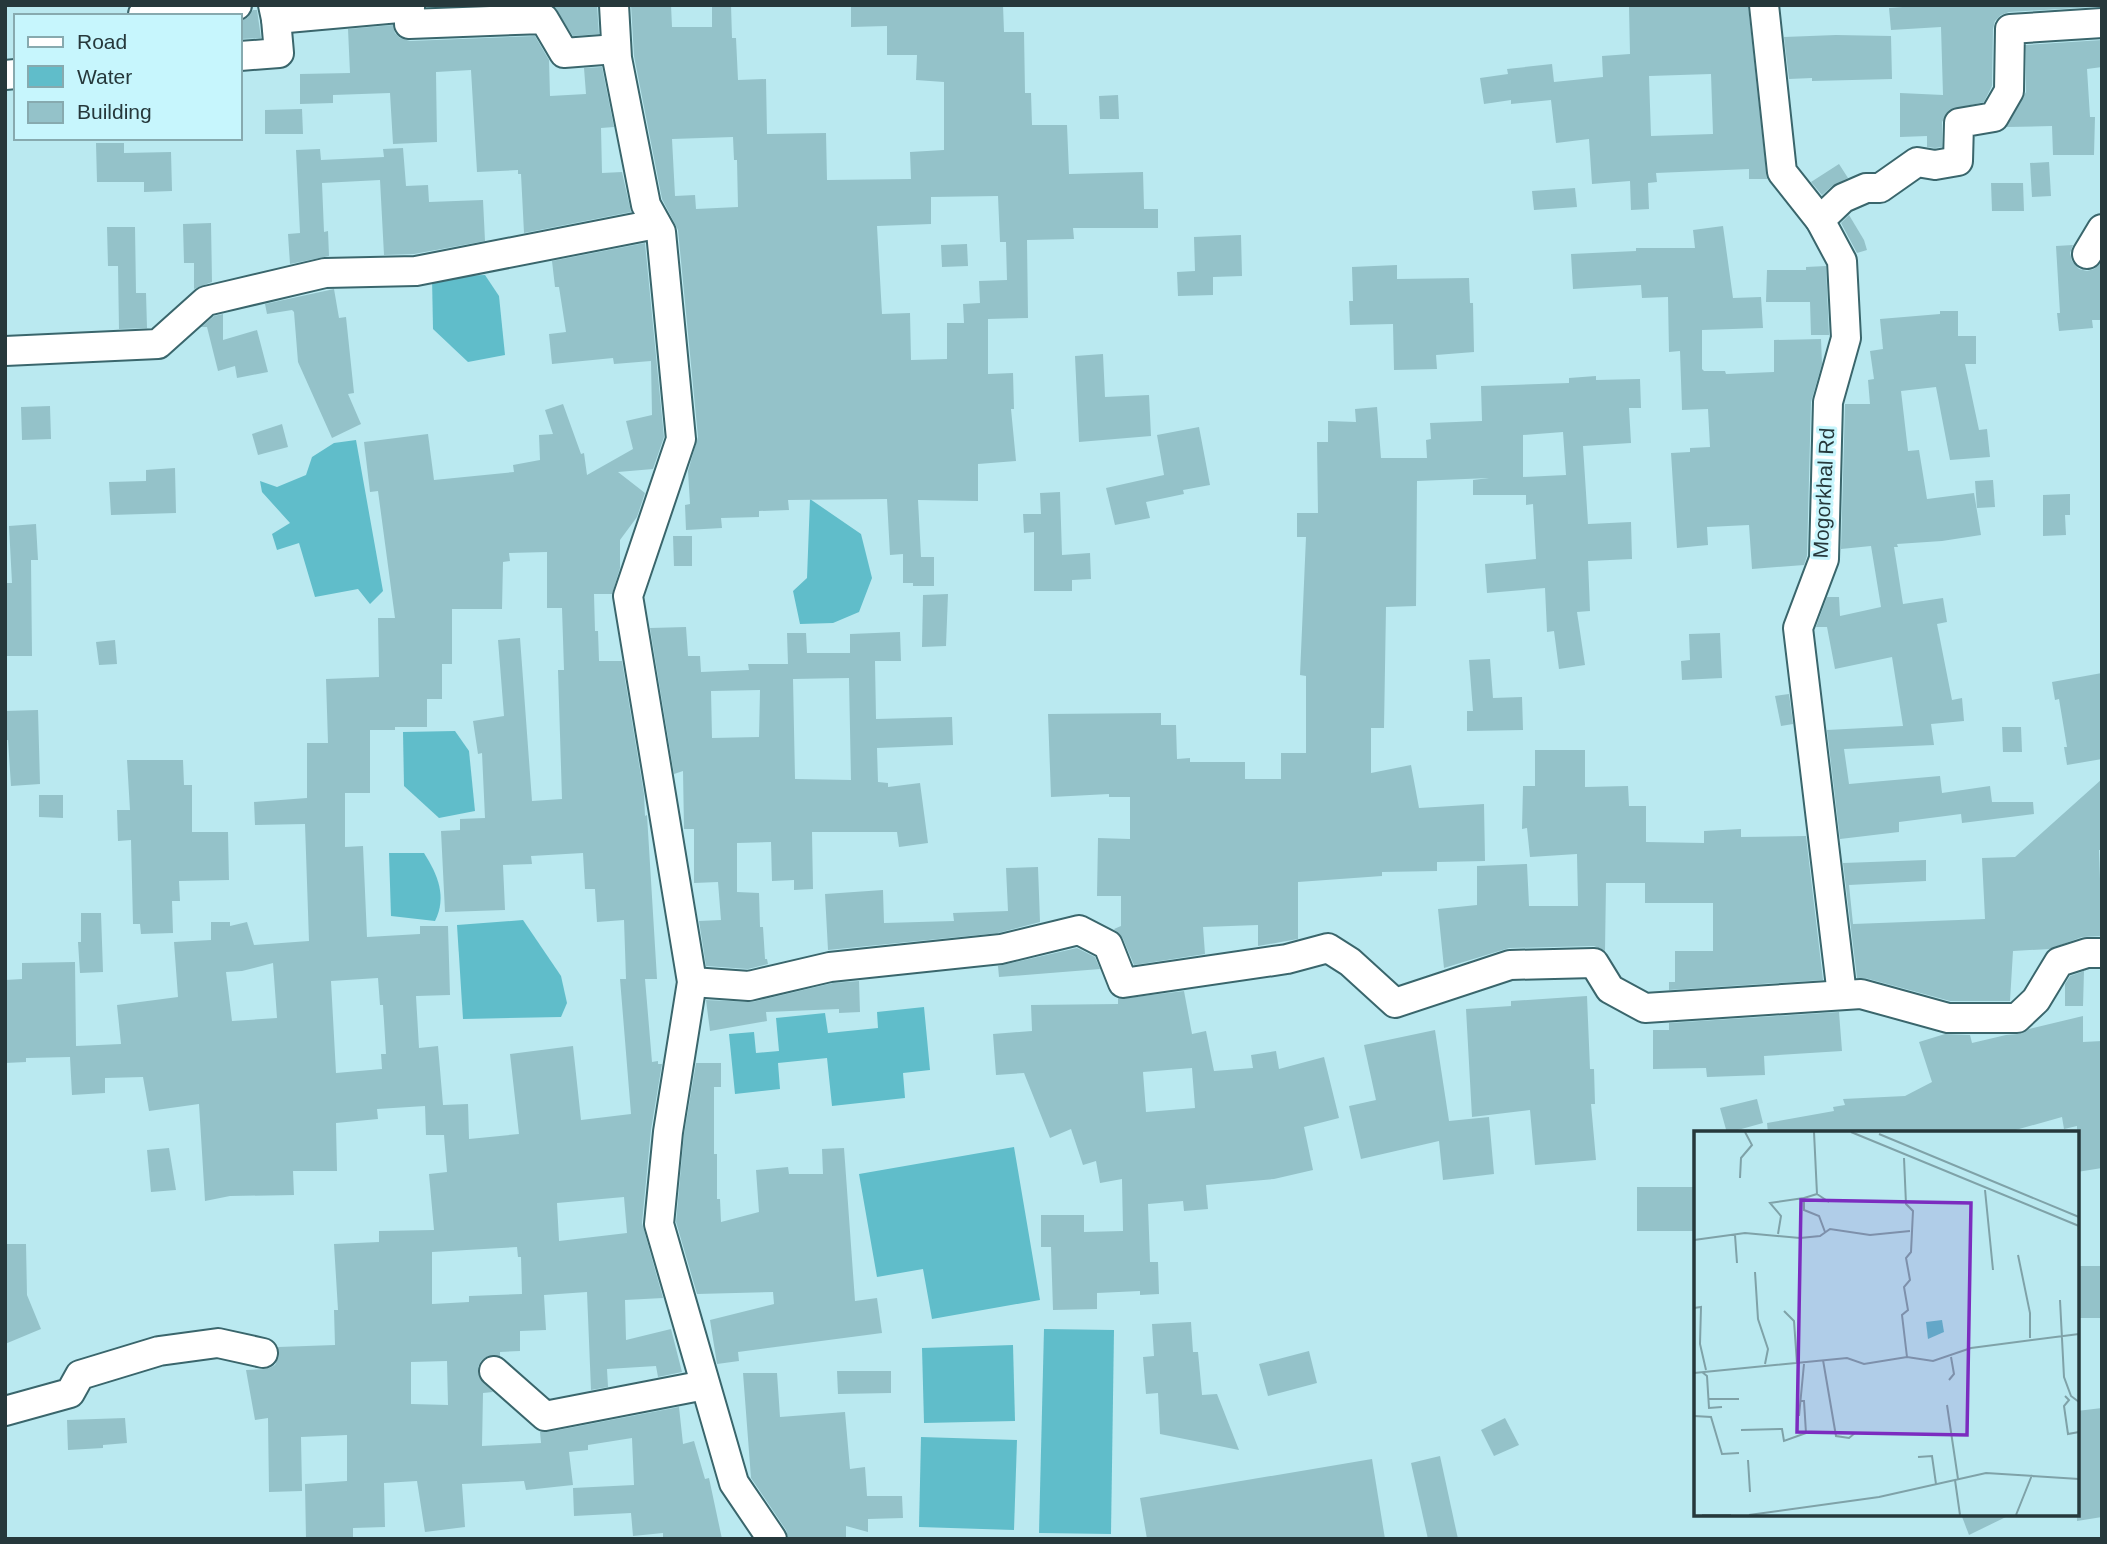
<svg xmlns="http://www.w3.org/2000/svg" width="2107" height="1544" font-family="Arial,sans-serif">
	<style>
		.water { fill: #60bdca }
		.building { fill: #94c2c9; fill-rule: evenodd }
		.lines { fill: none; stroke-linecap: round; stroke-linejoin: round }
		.minor-casing { stroke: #3a666c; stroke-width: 32 }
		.minor { stroke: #fff; stroke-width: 28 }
		.labels { text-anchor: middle; stroke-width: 6; stroke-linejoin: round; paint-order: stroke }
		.street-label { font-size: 21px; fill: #26383b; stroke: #c7f6fd }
		.inset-road { fill: none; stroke: #7fa2a8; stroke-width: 2 }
		.view { fill: #7b2cbf; fill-opacity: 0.15; stroke: #7b2cbf; stroke-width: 3.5 }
		.inset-edge { fill: none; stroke: #26383b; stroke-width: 3.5 }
	</style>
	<rect width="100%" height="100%" fill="#bae9f0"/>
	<!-- water -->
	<g class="water">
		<polygon points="485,275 499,296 505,355 468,362 433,329 432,277"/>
		<polygon points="356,440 383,591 370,604 358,589 315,597 299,543 277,550 272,534 290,523 262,492 260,481 277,487 306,475 312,457 334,443"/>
		<polygon points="810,499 861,534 872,578 859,612 833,623 800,624 793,591 807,578"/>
		<polygon points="455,731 469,751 475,811 439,818 404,786 403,732"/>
		<path d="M389 853H424C438 875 447 897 435 921L391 916Z"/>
		<polygon points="523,920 561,976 567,1003 561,1017 463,1019 457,925"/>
		<polygon points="924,1007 930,1070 903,1073 905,1098 832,1106 827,1058 778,1063 780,1089 735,1094 729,1034 754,1032 756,1053 779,1051 776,1018 825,1013 828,1033 878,1028 877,1012"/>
		<polygon points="1014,1147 1040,1300 932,1319 923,1269 877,1277 859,1174"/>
		<polygon points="1044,1329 1114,1330 1111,1534 1039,1533"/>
		<polygon points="1013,1345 1015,1421 924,1423 922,1348"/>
		<polygon points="921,1437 1017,1440 1014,1530 919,1527"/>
	</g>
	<!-- building -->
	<g class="building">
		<polygon points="553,5 597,5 599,34 573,36"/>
		<path d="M631 5H671L672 27H712V5H731L732 38H736L738 80 766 79 767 134 826 133 827 180 911 179 910 152 944 150V82L916 80 917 55H887V26L851 27V5H1003L1004 32H1024L1025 93H1031L1032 125H1067L1069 174 1143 172 1144 209H1158V228H1073L1074 239 1027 240 1028 318 988 319V374L1013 373 1014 409H1011L1016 461 978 464V501L918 500 921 557H934V586H913V583H903V554L890 555 887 499 788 500 789 510 759 511V517L721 518 722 528 686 530 685 505 690 504 688 471 698 437 678 230 662 199 634 56ZM733 137 734 160H737L738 207 696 209 695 195 675 196 672 139ZM998 196 1000 242H1006L1007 280 979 281 980 303 963 304 964 323H947V359L911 360 910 313 882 314 877 226 931 224V197Z"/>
		<path d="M1748 5 1767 179H1749V169L1656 173 1657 182 1648 183 1649 209 1631 210 1630 181 1592 184 1589 139 1556 143 1551 100 1511 104V100L1484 104 1480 78 1508 74 1507 69 1552 64 1554 82 1603 77 1602 56 1630 54 1629 7ZM1711 74 1713 134 1651 136 1649 76Z"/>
		<polygon points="1930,5 2094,5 2094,7 2009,12 2001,15 1995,21 1993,29 1992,86 1984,102 1949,110 1942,122 1942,147 1935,148 1927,147 1927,136 1900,137 1900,93 1943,95 1941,27 1891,30 1889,8"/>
		<polygon points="253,10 257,10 261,38 240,39 240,21 247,18"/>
		<polygon points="393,25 395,33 400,38 410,41 535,36 549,60 550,96 586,94 584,68 602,67 614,127 601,128 602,173 622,172 631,212 524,233 521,174 518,174 518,170 477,172 471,70 436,72 437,142 393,144 390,93 333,95 333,103 300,104 300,74 350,73 348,29"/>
		<polygon points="1836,35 1891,36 1892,79 1812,81 1812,78 1789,79 1784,37"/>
		<polygon points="2102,40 2102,67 2087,69 2090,117 2095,117 2094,155 2053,155 2052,126 2006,127 2026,92 2026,45"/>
		<polygon points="1118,95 1119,119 1100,119 1099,96"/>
		<polygon points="302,109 303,134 265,134 265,110"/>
		<polygon points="96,143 124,143 124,153 171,152 172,191 144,192 144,182 97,182"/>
		<polygon points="403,148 406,186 428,185 429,202 483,200 485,241 414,254 384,255 380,180 322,183 324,232 328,231 329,256 290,264 288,234 300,233 296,150 320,149 321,160 384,157 383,149"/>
		<polygon points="2049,162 2051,196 2032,197 2030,163"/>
		<polygon points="1839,164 1848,178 1832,186 1822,195 1811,182"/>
		<polygon points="1991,183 2023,183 2024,211 1992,211"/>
		<polygon points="1575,188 1577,207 1534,210 1532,191"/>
		<polygon points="1849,215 1864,240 1867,250 1857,253 1841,223"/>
		<polygon points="211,223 212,282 194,289 194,263 184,263 183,224"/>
		<polygon points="1723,226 1733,298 1761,297 1763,328 1702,330 1702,369 1704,371 1725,371 1726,374 1774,372 1774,340 1821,339 1822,364 1811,402 1807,556 1804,565 1752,569 1749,525 1707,527 1708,545 1677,548 1671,453 1690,452 1690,448 1710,447 1708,409 1682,410 1680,351 1669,352 1668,297 1642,298 1641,285 1573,289 1571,254 1636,251 1636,248 1695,248 1693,230"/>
		<polygon points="107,227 135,227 136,293 146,293 147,328 119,329 118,266 108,266"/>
		<polygon points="1241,235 1242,276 1213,277 1213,295 1178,296 1177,272 1195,271 1194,237"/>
		<path d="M645 243 664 437 653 469 618 472 645 493 637 517 620 540V568L612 594H594L595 631H598L599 661H622L644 794 645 816 647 815 657 979H645L652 1062 658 1061V1064H662L651 1130 642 1223 663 1298 625 1300 626 1340 671 1329 682 1372 658 1377 656 1366 607 1369 608 1387 591 1390 587 1292 544 1295 546 1330 520 1331V1351L500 1352V1356H488L481 1361 478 1367 479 1377 493 1392 483 1393 482 1446 541 1443 540 1432H548L679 1407 683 1444 694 1441 705 1479 709 1478 722 1539H663V1533L633 1536 631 1513 574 1516 573 1488 634 1485 632 1438 588 1445V1450L569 1452 573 1485 526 1490 524 1481 462 1484 465 1527 425 1532 417 1481 384 1483 385 1527 353 1528V1539H306L305 1484 347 1481V1435L301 1437 302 1491 269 1492 268 1418 255 1420 246 1370 267 1369 275 1365 279 1356 278 1347 335 1345 334 1310H338L334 1244 379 1242V1231L434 1230 429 1174 447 1172 444 1135H426L425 1106 377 1109 378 1119 336 1123 337 1171H293L294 1195 230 1196 205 1201 199 1104 149 1111 143 1077 105 1078V1093L72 1095 70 1057 26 1058V1062L5 1063V980L22 979V963L75 962 76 1046 121 1044 117 1005 178 997 174 942 211 940V922H230V926L247 922 254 945 309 941 305 824 255 825 254 802 307 798V743H328L326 679 379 677 378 618H395L378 491 370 492 364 442 428 434 434 480 514 472 513 465 540 460 539 435 553 434 545 410 563 404 581 454 584 453 587 475 633 449 626 421 652 415 651 361 614 364 613 358 552 364 549 334 566 332 559 287H555L552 261ZM547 552V608H562L564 670H558L562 799 532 801 520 638 498 640 504 716 473 721 478 754 482 753 485 818 460 819V830L441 831 445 912 505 910 503 865 532 864 531 856 583 853 585 889H595L597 922 624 920 626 979H620L631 1114 581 1120 573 1046 510 1054 519 1134 469 1139 468 1104 443 1105 438 1046 419 1048 416 996 450 995 448 926H420V934L367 937 363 846 345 847V793H370V730H395V727H427V699H442V664H452V609H502L503 562 510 561 509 553ZM273 963 277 1018 232 1021 226 972 242 971ZM378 978 380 1005H383L386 1054H381L382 1069 336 1073 331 981ZM624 1197 627 1233 559 1241 557 1203ZM517 1247 518 1257H521L522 1294 469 1296V1302L432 1304V1252ZM447 1361 448 1405 411 1404V1362Z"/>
		<polygon points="967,244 968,266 942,267 941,245"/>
		<polygon points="2073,245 2070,253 2072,261 2079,269 2087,271 2094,269 2102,262 2102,320 2092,320 2093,328 2059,331 2057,313 2060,313 2056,246"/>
		<polygon points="1397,265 1397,279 1469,278 1470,303 1473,303 1474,352 1436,355 1437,369 1394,370 1393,324 1350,325 1349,301 1353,301 1352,267"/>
		<polygon points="1826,266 1829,335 1811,335 1810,302 1766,302 1767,270 1806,270 1806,267"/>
		<polygon points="334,289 339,318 346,317 354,393 348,394 361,424 332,438 298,362 294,312 292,310 267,314 265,304"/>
		<polygon points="1940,311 1958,311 1958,336 1976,336 1976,364 1965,364 1979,430 1987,429 1990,457 1950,460 1936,387 1901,391 1908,451 1919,450 1927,499 1974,493 1981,535 1942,541 1897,544 1898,547 1894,547 1903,604 1943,598 1947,622 1937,624 1952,700 1962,698 1964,721 1931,724 1934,745 1844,749 1849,784 1940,776 1942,793 1990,786 1992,802 2033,802 2034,814 1962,823 1961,814 1899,822 1899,832 1840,839 1827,730 1903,726 1892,657 1835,669 1827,627 1816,627 1827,597 1839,597 1840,616 1881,607 1871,546 1841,549 1845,404 1870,404 1868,380 1874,379 1870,351 1883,349 1880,319 1940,314"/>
		<polygon points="223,314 223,340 257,330 268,372 237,378 235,366 218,371 207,327 201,327 214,316"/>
		<polygon points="1103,354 1105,397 1149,395 1151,436 1079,442 1075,356"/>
		<path d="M1596 376V380L1640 379 1641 408H1629L1631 443 1583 446 1588 524 1631 522 1632 559 1588 561 1590 611 1577 612 1585 665 1559 669 1554 631 1547 632 1545 588 1487 593 1485 564 1536 559 1533 504 1526 505V495H1473V480L1489 478 1417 481 1416 606 1386 607 1384 728H1371V773L1411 765 1419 808 1484 804 1485 861 1437 862V871L1382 872V876L1298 882V939L1258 946V925L1203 927 1205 954 1134 965 1123 939 1114 929 1121 926V896H1097L1098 838 1130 839V797H1109V794L1051 797 1048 714 1161 713V725H1176L1177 759 1190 758V762H1245V779H1281V753H1306V676L1300 675 1306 537H1297V513H1318L1317 442H1328V421L1356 422 1355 409 1377 407 1381 458H1427L1426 440 1431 439 1430 423 1482 421 1481 386 1569 383V378ZM1563 432 1566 475 1523 477V435Z"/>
		<polygon points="50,406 51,439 22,440 21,407"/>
		<polygon points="282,424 288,447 258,455 252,434"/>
		<polygon points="1199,427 1210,485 1183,490 1184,494 1146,502 1150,518 1115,525 1106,488 1164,475 1157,435"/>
		<polygon points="175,468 176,513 111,515 109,482 146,481 146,470"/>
		<polygon points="1993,480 1995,507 1977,508 1975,481"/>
		<polygon points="1060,492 1062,555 1090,553 1091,579 1072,580 1072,591 1034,591 1034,532 1024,533 1023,514 1041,514 1040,493"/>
		<polygon points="2070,494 2070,515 2065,515 2066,535 2043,536 2043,495"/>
		<polygon points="36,524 38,560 31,560 32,656 5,656 5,583 12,583 9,526"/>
		<polygon points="673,536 692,536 692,566 674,566"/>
		<polygon points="948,594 946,646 922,647 923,595"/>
		<path d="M686 627 688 656H700L701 672 749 670 748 664H788L787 633H806L807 653H850V634L900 632 901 661H875L876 719 952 717 953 745 877 748 878 782 888 783V787L920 783 928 843 899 847 897 832H812L813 889 794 890V880L772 881 771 842 737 843V892L759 893 760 927H763L765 959H767L768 964 748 969 706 966 699 921 721 920 718 882 694 883V829H684L683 771 674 774 650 628ZM849 678 851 780 795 779 793 679ZM760 690 759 737 712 738 711 691Z"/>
		<polygon points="1720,633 1722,678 1682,680 1681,661 1690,660 1689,634"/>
		<polygon points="115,640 117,664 99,665 96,642"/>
		<polygon points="1490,659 1493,698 1522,697 1523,730 1467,731 1467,711 1473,711 1469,660"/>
		<polygon points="2102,673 2102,759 2067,765 2064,747 2067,747 2059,699 2055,700 2052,682"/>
		<polygon points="1789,694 1793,724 1781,726 1775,696"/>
		<polygon points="38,710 40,784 11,786 8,740 5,740 5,711"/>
		<polygon points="2002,727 2021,727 2022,752 2003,752"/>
		<polygon points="1535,750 1585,750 1585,787 1628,786 1629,806 1646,806 1646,842 1704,843 1704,831 1741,829 1741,837 1806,836 1823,980 1669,990 1669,982 1675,982 1675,951 1713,951 1713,903 1645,903 1645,883 1606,883 1605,951 1594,946 1509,948 1444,968 1438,909 1477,905 1477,866 1527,864 1529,906 1578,906 1577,854 1530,857 1527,828 1522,829 1523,786 1535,786"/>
		<polygon points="127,760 183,760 184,785 192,785 192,832 228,832 229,880 179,881 180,901 172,901 173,933 141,934 140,924 133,924 131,840 118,841 117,810 130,810"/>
		<polygon points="2102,779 2102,850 2099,850 2102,936 2082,937 2050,949 2013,951 2010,1001 1950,1001 1865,978 1857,978 1843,863 1926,860 1926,881 1849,885 1853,924 1985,919 1982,858 2015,857"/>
		<polygon points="39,795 63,795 63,818 39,817"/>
		<polygon points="1038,867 1040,922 998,933 828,950 825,894 883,890 884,923 954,921 953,913 1008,911 1006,868"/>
		<polygon points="81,913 101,913 103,972 80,973 78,942 81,942"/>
		<polygon points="1077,948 1095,957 1100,969 999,977 998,966"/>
		<polygon points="2084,971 2083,1006 2065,1006 2065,984 2070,976"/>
		<polygon points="859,981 860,1012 839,1013 839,1009 766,1012 767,1021 710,1031 706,1000 752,1002 833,983"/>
		<path d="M1184 991 1192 1034 1206 1031 1214 1071 1253 1068 1251 1055 1276 1051 1279 1069 1324 1057 1339 1118 1304 1127 1313 1170 1274 1179 1206 1185 1208 1209 1184 1211 1183 1201 1148 1204 1150 1262H1158L1159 1294 1140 1295V1291L1097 1293V1309L1053 1310 1051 1247H1041V1215H1084V1232L1123 1231 1122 1179 1100 1183 1096 1161 1083 1165 1071 1129 1050 1138 1024 1073 996 1075 993 1034 1032 1031 1031 1005 1118 1004V999ZM1192 1068 1195 1108 1146 1112 1143 1072Z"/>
		<polygon points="1587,996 1590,1069 1594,1069 1595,1104 1591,1104 1596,1160 1535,1165 1530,1110 1472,1117 1466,1009 1511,1006 1511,1001"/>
		<polygon points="1839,1012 1842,1051 1764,1056 1765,1075 1707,1077 1706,1068 1653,1069 1653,1030 1669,1030 1669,1023"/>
		<polygon points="2083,1016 2083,1042 2102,1041 2102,1168 2077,1172 2077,1126 2064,1129 2062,1117 2005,1133 1768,1133 1767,1123 1834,1111 1833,1107 1845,1105 1843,1099 1905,1096 1932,1082 1919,1042 1945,1034 1970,1035 1972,1043 2006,1035 2018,1034 2029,1029"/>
		<polygon points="1435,1030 1449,1121 1489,1117 1494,1174 1443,1180 1439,1141 1361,1159 1349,1106 1376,1100 1364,1045"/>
		<polygon points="696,1063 721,1063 721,1087 714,1087 714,1154 717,1154 717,1199 720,1199 721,1222 759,1212 756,1170 788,1167 789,1174 823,1174 822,1149 844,1148 855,1301 877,1298 882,1333 738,1352 739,1361 717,1364 710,1320 774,1304 773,1292 697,1294 676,1222 684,1134"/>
		<polygon points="1757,1099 1763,1123 1727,1133 1720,1108"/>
		<polygon points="169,1148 176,1190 151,1192 147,1150"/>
		<rect x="1637" y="1187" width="59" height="44"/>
		<polygon points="5,1244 26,1244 27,1295 41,1329 5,1344"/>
		<rect x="2077" y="1266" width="25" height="52"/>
		<polygon points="1191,1322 1193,1352 1198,1352 1202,1395 1217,1394 1239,1450 1160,1434 1158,1393 1146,1394 1143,1357 1154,1356 1152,1324"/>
		<polygon points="1309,1351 1317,1383 1268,1396 1259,1364"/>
		<polygon points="837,1371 891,1371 891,1393 838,1394"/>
		<polygon points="743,1373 777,1373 780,1417 845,1412 850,1469 865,1467 867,1496 902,1496 903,1518 868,1519 868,1532 846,1526 846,1539 788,1539 786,1530 751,1478"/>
		<polygon points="2102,1408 2102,1517 2077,1521 2077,1411"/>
		<polygon points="125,1418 127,1443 103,1445 103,1448 68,1450 67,1420"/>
		<polygon points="1505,1418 1519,1445 1494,1456 1481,1430"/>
		<polygon points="1440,1456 1458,1539 1428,1539 1411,1463"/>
		<polygon points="1372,1459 1385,1539 1147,1539 1140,1498"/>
		<polygon points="1961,1514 2012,1514 1969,1535"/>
	</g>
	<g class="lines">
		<defs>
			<g id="minor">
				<polyline points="273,5 276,19 410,7 409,24 544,19 564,53 616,49"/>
				<polyline points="614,5 617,58 646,205 661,232 681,439 628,596 692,982 668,1132 659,1224 734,1483 772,1539"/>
				<polyline points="1764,5 1782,172 1820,220 1842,261 1846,338 1828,402 1824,559 1798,628 1842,995"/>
				<polyline points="143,14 237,5"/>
				<polyline points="240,56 279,53 276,19"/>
				<polyline points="5,75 16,74"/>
				<polyline points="1820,220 1843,198 1866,188 1880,188 1917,162 1935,165 1958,161 1959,123 1994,117 2009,91 2010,29 2102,23"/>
				<polyline points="2087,254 2102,229"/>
				<polyline points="5,351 158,344 206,301 325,273 416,271 656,224"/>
				<polyline points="692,982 749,986 830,967 1001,949 1079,930 1108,945 1123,983 1287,959 1328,948 1350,962 1395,1003 1510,965 1594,963 1610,989 1645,1008 1861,994 1948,1018 2017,1018 2036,1000 2059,962 2087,953 2102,953"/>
				<polyline points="494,1371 545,1416 705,1385"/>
				<polyline points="5,1411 70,1393 80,1375 159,1351 218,1343 263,1353"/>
			</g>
		</defs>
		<!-- minor casing -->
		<use href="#minor" class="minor-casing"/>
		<!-- minor -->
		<use href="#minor" class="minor"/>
	</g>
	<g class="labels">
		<!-- street labels -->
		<g class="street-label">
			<text transform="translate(1824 493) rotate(-87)" y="7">Mogorkhal Rd</text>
		</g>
	</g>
	<!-- overview -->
	<g transform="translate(1694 1131)">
		<rect width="385" height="385" fill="#bae9f0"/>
		<path d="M248 189 250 201 234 208 232 191Z" fill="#60bdca"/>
		<path class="inset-road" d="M120 1 123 63 135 71M157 1 385 95M185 3 385 86M210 27 212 73 219 80 217 121 212 127 216 149 210 156 214 179 208 184 213 226M46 47 47 27 58 14 51 1M291 59 299 139M123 63 110 67V79L125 85 131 101M84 103 87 85 76 72 110 67M41 104 43 132M0 109 51 102 106 107 126 105 136 98 176 104 216 100M324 124 336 182V207M61 141 64 188 74 218 71 233M366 169 370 246 377 265 385 271M0 177 7 176 6 213 12 239M90 180 100 190 103 233M129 229 142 305 155 307 161 302M8 241 13 245 15 277 28 276M0 242 153 227 170 233 213 226 239 230 277 217 385 203M255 249 260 243 257 226M371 265 375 269 370 275 374 303 385 301M15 268H45M253 274 264 348M0 285 17 286 28 323 45 322M105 285 110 233M47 299 88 298 90 310 112 302 110 270H106M224 326 238 325 242 353M54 329 56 361M261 349 266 384M8 384H37M55 384 185 366 292 342 385 348M322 384 338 344"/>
		<path class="view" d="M107 69 277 72 273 304 103 301Z"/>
		<rect width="385" height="385" class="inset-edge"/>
	</g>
	<!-- border -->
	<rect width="2107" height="1544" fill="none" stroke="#26383b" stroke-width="14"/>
	<!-- legend -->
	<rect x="14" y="14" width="228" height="126" fill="#c7f6fd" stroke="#87aaaf" stroke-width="2"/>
	<rect x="28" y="37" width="35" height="10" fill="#ffffff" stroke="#87aaaf" stroke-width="2"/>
	<text x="77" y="49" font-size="21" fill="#26383b">Road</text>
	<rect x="28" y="66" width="35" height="21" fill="#60bdca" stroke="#87aaaf" stroke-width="2"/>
	<text x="77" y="84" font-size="21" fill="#26383b">Water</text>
	<rect x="28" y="102" width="35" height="21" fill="#94c2c9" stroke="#87aaaf" stroke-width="2"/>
	<text x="77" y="119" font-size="21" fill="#26383b">Building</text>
</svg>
